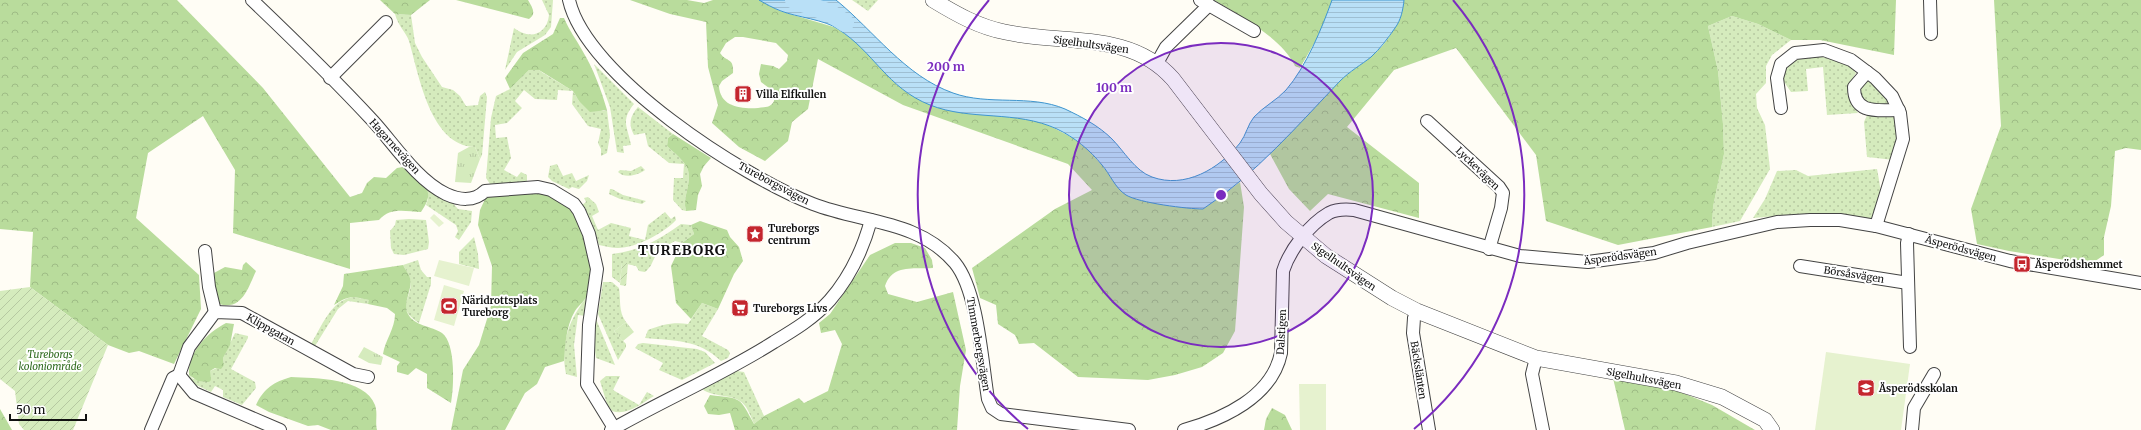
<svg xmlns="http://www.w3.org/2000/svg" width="2141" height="430" font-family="Merriweather,serif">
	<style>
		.grass { fill: url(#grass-dots) }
		.forest { fill: url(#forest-crowns); fill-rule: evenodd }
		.park { fill: url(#park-tufts) }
		.garden { fill: url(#garden-furrows) }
		.pitch { fill: #e6f2cf }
		.water { fill: url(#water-rules); stroke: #3f96cf; fill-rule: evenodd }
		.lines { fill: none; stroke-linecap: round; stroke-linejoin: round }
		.river { stroke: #b9e0f7; stroke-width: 18 }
		.minor-casing { stroke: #444; stroke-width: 14 }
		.tertiary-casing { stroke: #444; stroke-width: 16 }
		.minor { stroke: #fff; stroke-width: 12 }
		.tertiary { stroke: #fff; stroke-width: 15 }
		.ring { fill: none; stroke: #7b2cbf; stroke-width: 2 }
		.labels { text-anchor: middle; stroke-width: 4; stroke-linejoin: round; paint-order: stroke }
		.street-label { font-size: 10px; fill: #111; stroke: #fff }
		.poi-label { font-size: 10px; font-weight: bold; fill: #111; stroke: #fff; text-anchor: start }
		.park-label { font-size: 10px; font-style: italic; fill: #2f6b1f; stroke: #fff }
		.district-label { font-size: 14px; font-weight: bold; letter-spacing: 1px; fill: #111; stroke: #fff }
		.centre { fill: #7b2cbf; stroke: #fff; stroke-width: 2 }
		.ring-label { font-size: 12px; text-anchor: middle; font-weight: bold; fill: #7b2cbf; stroke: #fff; stroke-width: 4; stroke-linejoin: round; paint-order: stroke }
	</style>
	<defs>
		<pattern id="grass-dots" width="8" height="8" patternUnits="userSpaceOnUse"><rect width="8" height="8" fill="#d5ebbd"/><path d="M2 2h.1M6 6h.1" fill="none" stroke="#b6c8a1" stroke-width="1.8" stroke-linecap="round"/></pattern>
		<pattern id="forest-crowns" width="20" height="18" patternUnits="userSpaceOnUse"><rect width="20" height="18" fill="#b9dc9c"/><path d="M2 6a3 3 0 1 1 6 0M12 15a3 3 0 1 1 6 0" fill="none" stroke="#9ebc85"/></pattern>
		<pattern id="park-tufts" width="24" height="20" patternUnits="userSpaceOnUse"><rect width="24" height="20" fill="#d5ebbd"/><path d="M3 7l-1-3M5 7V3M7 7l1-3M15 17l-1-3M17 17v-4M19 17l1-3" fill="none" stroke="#b6c8a1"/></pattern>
		<pattern id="garden-furrows" width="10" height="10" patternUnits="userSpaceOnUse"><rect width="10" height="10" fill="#d5ebbd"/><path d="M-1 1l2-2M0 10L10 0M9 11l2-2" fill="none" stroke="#b6c8a1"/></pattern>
		<pattern id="water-rules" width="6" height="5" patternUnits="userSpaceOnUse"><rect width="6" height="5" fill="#b9e0f7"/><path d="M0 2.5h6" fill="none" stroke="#9ebfd3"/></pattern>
	</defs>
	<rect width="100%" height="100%" fill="#fffdf5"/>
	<!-- grass -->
	<g class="grass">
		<path d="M542 0H553L551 27 545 35 517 52 505 70 514 28C529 40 547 35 549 15Z"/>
		<polygon points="852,0 878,0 868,11"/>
		<path d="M395 14 411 15 415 43 422 57 442 87 453 90 460 96 466 106 478 105 480 96 485 92 487 97 482 155 480 159 475 147C430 146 419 75 409 41 406 32 398 26 395 14Z"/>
		<polygon points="1732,16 1758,24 1791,40 1772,55 1766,66 1766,83 1756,94 1757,108 1765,125 1770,169 1740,221 1712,227 1713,207 1724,154 1723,124 1718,71 1708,26"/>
		<path d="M1815 56C1829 58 1847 60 1856 73 1846 87 1848 100 1858 113L1827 115 1823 67 1806 69 1808 91 1791 92 1782 79C1789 60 1796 58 1815 56Z"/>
		<path d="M594 64 634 104C620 121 628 127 631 145L623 146 624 153 617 152 610 107Z"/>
		<polygon points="529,70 539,70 543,73 573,91 579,101 603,111 607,110 610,135 607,153 601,156 601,149 598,143 601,129 588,126 572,104 573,91 558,90 557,100 535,99 524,90 515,101 522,108 507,123 495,125 496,138 507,137 511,158 504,170 517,177 521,172 527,175 527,182 490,184 486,178 491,118 496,96 510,89"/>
		<polygon points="1866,80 1873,81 1893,107 1862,102 1860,85"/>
		<path d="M638 107 673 134 668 138 667 146C673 152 686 162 688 170 692 183 682 197 686 211L682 210 673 200 674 178H683L684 164 669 163 648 146 645 133 634 135C628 124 630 116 638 107Z"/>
		<polygon points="1868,113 1897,114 1901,140 1894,160 1867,157 1864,122"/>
		<polygon points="557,164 563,176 572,173 576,181 589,175 587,181 579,189 572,187 569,189 552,181 548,177 550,166"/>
		<path d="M641 166 645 170C638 175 625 179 618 172L620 170 631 171Z"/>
		<path d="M1877 169C1880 186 1886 207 1870 219L1802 214 1753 218 1765 199 1777 171 1796 170 1808 176Z"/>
		<polygon points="427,189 450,200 458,209 472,211 471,222 459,240 455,237 458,231 456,225 426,205 428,199"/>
		<polygon points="610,189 612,189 623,195 646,201 642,204 620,199 609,194"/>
		<path d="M588 197 596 204 599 212 592 216 598 230 611 223 631 228 629 236 645 240 648 225 665 212 671 219 675 216 676 220C664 233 636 248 618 248 612 248 605 246 599 245L593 226 582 205 586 202 584 198Z"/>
		<polygon points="409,219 426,220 429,242 428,249 404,255 394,254 391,248 390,231 395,225 396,220"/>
		<path d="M681 224 691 225 694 234 682 243 675 241C668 245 659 249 655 257 651 264 652 266 645 272L639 271 636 266 622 263 620 283 612 277V254C639 251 659 240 681 224Z"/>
		<polygon points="474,237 478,254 479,269 459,264 459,252"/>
		<path d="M418 260 421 270 427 277H431V284L419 323C393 306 414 300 410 279 409 274 405 269 403 265Z"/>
		<path d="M603 282H612L619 288C621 299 618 312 626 322L614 331 626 344V347L618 360 598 314Z"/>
		<path d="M589 294 586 316 578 315 574 345 577 377 566 374C560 342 569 319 589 294Z"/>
		<path d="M353 297 370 300 368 304 348 301 338 309 315 346 311 344C322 326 331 300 353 297Z"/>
		<path d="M702 303 718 309 702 336 728 350 730 353 728 358 721 361C698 339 675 341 645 338L648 330C662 325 672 322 688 324Z"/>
		<polygon points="596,319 615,365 596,358 594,343"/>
		<polygon points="235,333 248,336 248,338 231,369 255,382 256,388 242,405 223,397 223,390 215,386 211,392 192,383 188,378 189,375 193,379 209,375 210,371 224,365 223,358"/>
		<polygon points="643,343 697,349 705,352 715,363 682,380 659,370 663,363 635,348 638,344"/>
		<path d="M737 371 744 372 764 416 754 424C752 419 749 412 746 407 736 392 715 399 702 389Z"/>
		<path d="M606 376H620L613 390 639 405 647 392 654 396C641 404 627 416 612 411L607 404 600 381Z"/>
	</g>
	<!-- forest -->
	<g class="forest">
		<path d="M0 0H177L263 88 350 197 362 193 367 183 374 177 386 178 397 168 403 167C417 185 440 184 421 212 404 211 390 207 379 220L350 223V269L233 233 235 170 203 116 148 153 136 218 199 275 201 309 174 364 139 351 129 353 108 345 30 287 33 232 0 229Z"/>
		<polygon points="380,0 430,0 411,15 395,14"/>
		<path d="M456 0H528C532 7 537 14 529 19Z"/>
		<path d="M630 0H687L704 3 713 0H759L780 11 837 28 856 42 897 85 957 111 1028 118 1046 124 1073 138 1087 149 1102 165 1126 195 1154 202 1203 209 1240 182 1244 207 1235 331 1223 353 1202 367 1175 375 1148 380 1078 377 1034 343 1019 344 1015 335 998 324 996 305 980 298 972 268 1055 209 1092 190 1068 164 903 105 818 59 808 109 792 122 788 141 765 161 739 147 712 123 718 105 708 67 706 22 670 14ZM735 37H743L776 43 788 55 787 61 779 69 773 66 761 64 759 74 761 82 773 91 774 101C771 108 764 107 758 108 741 109 720 107 719 86L722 81 733 73C734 57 727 63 720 53L726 43Z"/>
		<path d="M1214 0H1339L1300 68 1295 66C1283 39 1239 15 1214 0Z"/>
		<path d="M1404 0H1896L1894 55 1820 40H1791L1758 24 1732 16 1708 26 1718 71 1723 124 1724 154 1713 207 1712 227 1618 245 1546 221 1536 155 1456 48 1394 70 1347 127 1419 183V218L1328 194 1310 211 1289 189 1270 154C1293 129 1317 103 1342 79 1351 70 1361 65 1371 57 1388 43 1401 21 1404 0Z"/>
		<polygon points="1994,0 2141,0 2141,150 2126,148 2115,151 2111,206 2104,237 2104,255 2091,264 2009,251 1977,244 1971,209 2001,126"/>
		<path d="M560 18H564C569 30 576 39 582 50 593 68 601 89 607 110L590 112 579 101 573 91 539 70H529L510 89 505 78 523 53 553 34Z"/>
		<path d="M673 134 711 158 704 166 700 174 702 186 698 195 696 210 686 211C682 197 692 183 688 170 686 162 673 152 667 146L668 138Z"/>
		<path d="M535 191C541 192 549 193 555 196 580 208 601 270 588 294 585 301 579 305 575 311 566 326 565 345 564 361L545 367 537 384 525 393 505 430H451L463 370 479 345 491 306 492 266 478 225 480 210 486 197Z"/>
		<polygon points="700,221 727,230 730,237 739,247 743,261 734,274 718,309 702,303 691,319 676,303 671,266 682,243 694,234 691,225"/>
		<path d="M895 243H911L925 248 932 260 933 268C914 269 892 264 885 286L888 294 917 302 953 292 966 350 960 386 957 430H735L730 413 719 415 708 414 704 406 710 395C742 399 739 396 754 424L764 416 799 398 804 403 828 391 842 344 835 330 821 333 819 323 830 314 870 255Z"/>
		<path d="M246 262 256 271C248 288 242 311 219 304L212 279 214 273 225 267 242 270 243 265Z"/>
		<path d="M403 265C405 269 409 274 410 278 413 290 402 303 408 314 414 326 432 326 442 333 456 343 454 388 451 403L427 388V374L416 368 408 375 397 372V366L400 362 383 354C385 340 395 329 395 314L387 308 368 304 369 300C352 296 349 295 334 305L343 286 344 274Z"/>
		<path d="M226 323 234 324 230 345 223 358 224 365 221 369 215 368 210 371 211 380 209 382 198 381 189 375C188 352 207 333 226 323Z"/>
		<path d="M291 377C315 378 365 378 375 405 378 413 375 422 377 430H331L318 425 308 426 269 412 256 405C264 388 274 382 291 377Z"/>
		<polygon points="1613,378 1678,391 1712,405 1755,430 1625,430"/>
		<polygon points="1272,408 1285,415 1292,430 1264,430 1266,419"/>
		<polygon points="0,409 12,430 0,430"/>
	</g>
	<!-- park -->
	<g class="park">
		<polygon points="469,147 475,147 480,159 471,183 455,182 458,153"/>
		<polygon points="626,322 634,332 623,341 614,331"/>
		<polygon points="364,347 383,357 381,365 369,363 358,357"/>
	</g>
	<!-- garden -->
	<g class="garden">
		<polygon points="622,263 628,263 626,286 620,285"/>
		<polygon points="30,287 108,345 73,430 24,430 19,424 15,391 0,379 0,291"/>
	</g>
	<!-- pitch -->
	<g class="pitch">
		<polygon points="434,214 444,223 439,227 430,218"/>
		<polygon points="439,260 474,268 469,286 434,276"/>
		<polygon points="444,285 464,291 454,326 434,320"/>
		<polygon points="1826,352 1910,364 1901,430 1815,430"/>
		<polygon points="1299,384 1326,384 1326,430 1300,430"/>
	</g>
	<!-- water -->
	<path class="water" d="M759 0H836C874 31 905 76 953 93 989 106 1030 94 1065 109 1082 117 1099 126 1112 139 1124 151 1135 171 1152 177 1185 189 1219 169 1240 143 1246 135 1248 124 1254 117 1263 107 1277 100 1286 90 1306 67 1322 28 1332 0H1404C1403 10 1401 20 1395 28 1388 38 1380 49 1371 57 1361 65 1350 71 1340 81 1297 126 1256 174 1203 209 1188 209 1139 203 1126 195 1115 188 1110 174 1102 165 1090 150 1074 137 1057 129 1016 110 970 121 930 105 887 88 874 52 838 29 826 20 796 17 781 11 773 8 766 4 759 0ZM812 1 823 4 826 9 823 11 819 12 809 7V3Z"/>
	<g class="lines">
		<!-- river -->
		<polyline class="river" points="794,0 830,13 845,23"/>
		<defs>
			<g id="minor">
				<path d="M252 0C293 39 334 79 373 121 394 144 417 180 446 194 459 200 474 202 485 191L538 187 551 190 574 204 579 211 589 234 597 269 589 325 587 384 614 428"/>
				<path d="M569 0C586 76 743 177 813 204 862 223 919 220 955 263 978 291 982 363 988 399L992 408 1001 414 1129 430"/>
				<polyline points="1200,0 1254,31"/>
				<polyline points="1930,0 1931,34"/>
				<polyline points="1157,63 1166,47 1209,5"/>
				<path d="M1867 72 1854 87C1854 115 1878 110 1899 110"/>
				<polyline points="330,78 386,22"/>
				<polyline points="1781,108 1777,78 1781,64 1795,53 1824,50 1851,60 1875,78 1892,96 1900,113 1903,139 1876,226"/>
				<polyline points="1427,121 1499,187 1503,193 1501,208 1489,249"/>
				<polyline points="1909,234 1907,243 1910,347"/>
				<polyline points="205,251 209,287 215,312"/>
				<polyline points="1800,266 1908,283"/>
				<polyline points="1417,311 1414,318 1413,333 1429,430"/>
				<polyline points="1536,358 1532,374 1543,430"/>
				<polyline points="179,375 189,347 215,312 242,313 353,374 368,377"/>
				<polyline points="179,375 194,393 280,430"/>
				<polyline points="151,430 173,378 179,375"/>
				<path d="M611 430C665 399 722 375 774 342 794 330 814 318 830 300 850 277 863 249 871 220"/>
				<path d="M1184 430C1223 419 1272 397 1281 353L1283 271C1290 249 1310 224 1329 213 1337 209 1345 209 1354 210L1520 256 1588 262 1654 253 1687 243 1777 222 1810 220H1840L1876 226 2010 261 2141 283"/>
				<polyline points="1912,430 1914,408 1934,374"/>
			</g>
			<path id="tertiary" d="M933 0C956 14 979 27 1005 32 1063 45 1130 30 1173 79L1261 194 1286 222 1326 256 1392 298 1417 311 1536 358 1676 383 1722 397 1765 420 1772 430"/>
		</defs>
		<!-- minor casing -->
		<use href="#minor" class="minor-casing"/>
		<!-- tertiary casing -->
		<use href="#tertiary" class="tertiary-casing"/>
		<!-- minor -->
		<use href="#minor" class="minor"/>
		<!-- tertiary -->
		<use href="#tertiary" class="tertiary"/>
	</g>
	<!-- distance rings -->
	<circle cx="1221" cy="195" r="152" fill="#7b2cbf" fill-opacity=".12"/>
	<g class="ring">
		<circle cx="1221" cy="195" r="152"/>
		<path d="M1028 429A303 303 0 0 1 989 0M1453 0A303 303 0 0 1 1414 429"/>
	</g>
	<!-- icons -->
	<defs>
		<symbol id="building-square" viewBox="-11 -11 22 22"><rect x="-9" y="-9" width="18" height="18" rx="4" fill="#c4262e" stroke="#fff"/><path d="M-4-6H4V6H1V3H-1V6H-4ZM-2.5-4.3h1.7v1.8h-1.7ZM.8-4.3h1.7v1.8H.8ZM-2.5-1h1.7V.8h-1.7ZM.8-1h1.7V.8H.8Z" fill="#fff"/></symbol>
		<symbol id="sight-square" viewBox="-11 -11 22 22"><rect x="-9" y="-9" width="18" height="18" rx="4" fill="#c4262e" stroke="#fff"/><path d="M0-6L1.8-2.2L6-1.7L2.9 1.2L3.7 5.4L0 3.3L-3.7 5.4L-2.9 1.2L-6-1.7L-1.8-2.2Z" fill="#fff"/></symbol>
		<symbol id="bus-square" viewBox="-11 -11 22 22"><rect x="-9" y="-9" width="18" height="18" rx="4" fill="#c4262e" stroke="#fff"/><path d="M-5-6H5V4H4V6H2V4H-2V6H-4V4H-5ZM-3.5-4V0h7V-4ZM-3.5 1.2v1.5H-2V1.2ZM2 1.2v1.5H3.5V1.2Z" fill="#fff"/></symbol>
		<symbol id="stadium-square" viewBox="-11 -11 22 22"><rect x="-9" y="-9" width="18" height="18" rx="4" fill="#c4262e" stroke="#fff"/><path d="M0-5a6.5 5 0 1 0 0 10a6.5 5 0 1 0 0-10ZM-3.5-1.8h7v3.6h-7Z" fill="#fff"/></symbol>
		<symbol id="supermarket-square" viewBox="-11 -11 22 22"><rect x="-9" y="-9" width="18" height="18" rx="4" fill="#c4262e" stroke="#fff"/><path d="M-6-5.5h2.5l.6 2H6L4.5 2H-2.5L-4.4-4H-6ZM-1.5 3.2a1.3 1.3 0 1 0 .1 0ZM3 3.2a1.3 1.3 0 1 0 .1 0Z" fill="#fff"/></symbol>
		<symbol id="school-square" viewBox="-11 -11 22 22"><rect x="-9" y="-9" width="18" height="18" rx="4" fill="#c4262e" stroke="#fff"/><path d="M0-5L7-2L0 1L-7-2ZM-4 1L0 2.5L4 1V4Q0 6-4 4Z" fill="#fff"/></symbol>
	</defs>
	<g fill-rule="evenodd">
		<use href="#building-square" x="733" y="84" width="20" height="20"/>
		<use href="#sight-square" x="745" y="224" width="20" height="20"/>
		<use href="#bus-square" x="2012" y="254" width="20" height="20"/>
		<use href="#stadium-square" x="439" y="296" width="20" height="20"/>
		<use href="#supermarket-square" x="730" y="298" width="20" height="20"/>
		<use href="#school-square" x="1856" y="378" width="20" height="20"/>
	</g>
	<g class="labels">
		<!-- street labels -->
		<g class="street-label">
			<text transform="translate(1091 44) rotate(8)" y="4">Sigelhultsvägen</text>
			<text transform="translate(395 146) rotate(48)" y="4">Hagarnevägen</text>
			<text transform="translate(1478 168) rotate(44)" y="4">Lyckevägen</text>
			<text transform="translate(774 183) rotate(28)" y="4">Tureborgsvägen</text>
			<text transform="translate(1961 248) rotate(15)" y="4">Äsperödsvägen</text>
			<text transform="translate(1620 256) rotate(-8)" y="4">Äsperödsvägen</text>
			<text transform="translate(1344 266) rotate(35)" y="4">Sigelhultsvägen</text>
			<text transform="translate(1854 274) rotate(9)" y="4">Börsåsvägen</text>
			<text transform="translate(271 329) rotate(29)" y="4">Klippgatan</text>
			<text transform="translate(1281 332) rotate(-87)" y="4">Dalstigen</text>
			<text transform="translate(979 344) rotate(80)" y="4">Timmerbergsvägen</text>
			<text transform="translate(1419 370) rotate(81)" y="4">Bäckslänten</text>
			<text transform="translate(1644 378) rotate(11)" y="4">Sigelhultsvägen</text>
		</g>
		<!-- poi labels -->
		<g class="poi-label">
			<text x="756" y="98">Villa Elfkullen</text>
			<text x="768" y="232">Tureborgs<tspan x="768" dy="12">centrum</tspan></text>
			<text x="2035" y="268">Äsperödshemmet</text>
			<text x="462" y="304">Näridrottsplats<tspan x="462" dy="12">Tureborg</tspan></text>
			<text x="753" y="312">Tureborgs Livs</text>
			<text x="1879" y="392">Äsperödsskolan</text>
		</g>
		<!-- park labels -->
		<g class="park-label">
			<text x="50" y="358">Tureborgs<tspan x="50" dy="12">koloniområde</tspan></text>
		</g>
		<!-- district labels -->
		<g class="district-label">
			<text x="682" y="255">TUREBORG</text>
		</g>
	</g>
	<circle cx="1221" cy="195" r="6" class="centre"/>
	<g class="ring-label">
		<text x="946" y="71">200 m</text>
		<text x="1114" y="92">100 m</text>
	</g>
	<!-- scale -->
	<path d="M10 414v6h76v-6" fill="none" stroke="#111111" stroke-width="2"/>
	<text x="16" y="414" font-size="12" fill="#111111" stroke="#ffffff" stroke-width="3" paint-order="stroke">50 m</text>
</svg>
